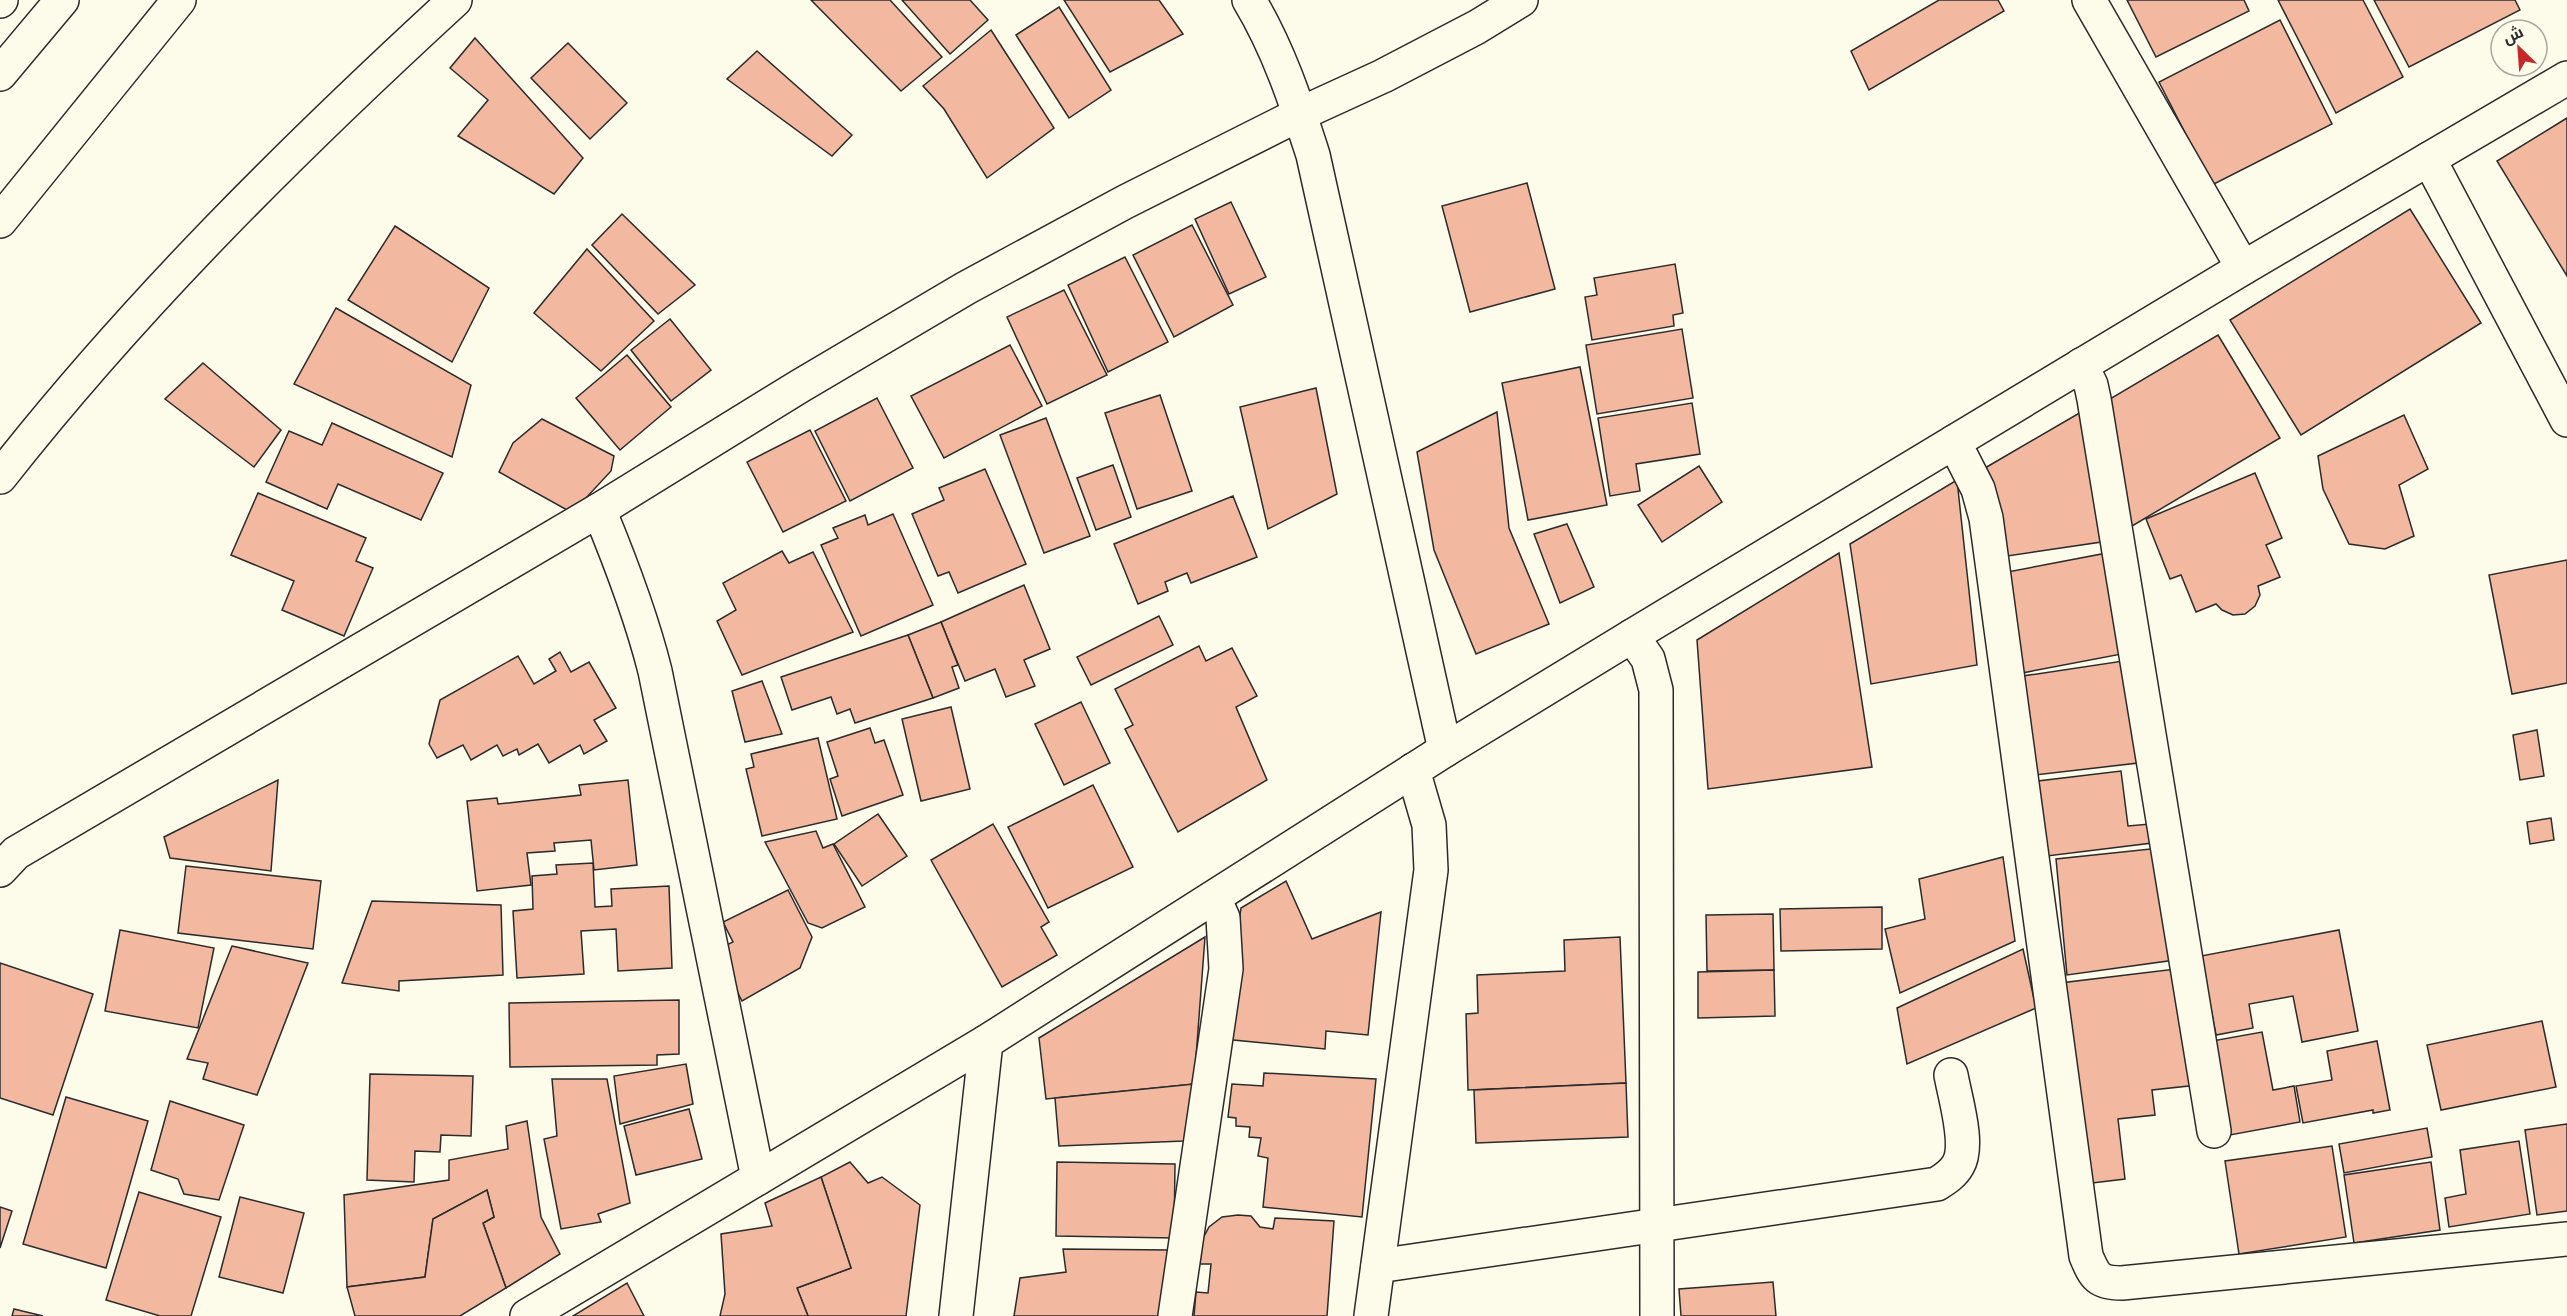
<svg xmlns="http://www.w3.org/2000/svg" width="2567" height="1316" font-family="Arial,Cairo,sans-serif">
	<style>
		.building { fill: #f2b8a0; stroke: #2b2b2b; stroke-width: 1.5 }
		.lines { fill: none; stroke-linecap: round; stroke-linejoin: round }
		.minor-casing { stroke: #2b2b2b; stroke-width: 36 }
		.tertiary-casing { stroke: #2b2b2b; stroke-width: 36 }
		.minor { stroke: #fdfbea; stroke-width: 33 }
		.tertiary { stroke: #fdfbea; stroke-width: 33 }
	</style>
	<rect width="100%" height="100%" fill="#fdfbea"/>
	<!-- building -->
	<g class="building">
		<polygon points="811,0 890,0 942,57 901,91"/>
		<polygon points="902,0 970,0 988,20 950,54"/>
		<polygon points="1064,0 1159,0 1183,34 1110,72"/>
		<polygon points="1939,0 1998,0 2004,11 1869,90 1851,51"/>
		<polygon points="2127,0 2244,0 2249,11 2156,57"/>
		<polygon points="2278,0 2363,0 2403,77 2336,113"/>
		<polygon points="2374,0 2515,0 2520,10 2409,67"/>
		<polygon points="1059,7 1111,90 1069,118 1016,35"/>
		<polygon points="2280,20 2332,124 2212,185 2159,82"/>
		<polygon points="991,30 1054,128 987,178 944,109 923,86"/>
		<polygon points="475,38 583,158 554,194 458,136 488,100 450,68"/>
		<polygon points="568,43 627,103 590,139 531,78"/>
		<polygon points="757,51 852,135 832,156 727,79"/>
		<polygon points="2567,118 2567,276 2497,161"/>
		<polygon points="1527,183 1555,289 1470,312 1442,206"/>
		<polygon points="1231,202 1266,277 1229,294 1195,219"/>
		<polygon points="2410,209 2481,323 2301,435 2230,320"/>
		<polygon points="622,214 695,285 658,314 592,245"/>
		<polygon points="1192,225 1233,305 1174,337 1133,255"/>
		<polygon points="395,226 489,288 452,362 348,300"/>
		<polygon points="587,249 654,321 601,371 534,313"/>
		<polygon points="1125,257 1168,342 1108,372 1068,285"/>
		<polygon points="1675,264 1683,313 1673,315 1674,326 1592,340 1585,297 1597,295 1594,278"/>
		<polygon points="1064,290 1107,375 1047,404 1007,317"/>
		<polygon points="336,308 471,385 452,457 294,384"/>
		<polygon points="670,319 711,370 671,401 631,350"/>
		<polygon points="1682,329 1693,398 1597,414 1586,345"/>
		<polygon points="2218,335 2280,438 2127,529 2098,406"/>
		<polygon points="1010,345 1042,406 944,458 911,396"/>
		<polygon points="627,355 671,407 620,450 576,398"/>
		<polygon points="203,363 281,430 254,467 165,399"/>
		<polygon points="1580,367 1607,505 1528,520 1502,383"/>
		<polygon points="1316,388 1337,494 1268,529 1240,407"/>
		<polygon points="1160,395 1192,491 1137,509 1105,413"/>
		<polygon points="877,398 913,468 850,501 815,431"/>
		<polygon points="1692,403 1700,454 1636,464 1640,491 1610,496 1598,418"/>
		<polygon points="2088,408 2108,541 2001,557 1985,468"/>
		<polygon points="1497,412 1509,528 1549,624 1476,654 1434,550 1417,452"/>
		<polygon points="2404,415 2428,469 2399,485 2414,536 2385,549 2349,544 2323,489 2318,456"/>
		<polygon points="1046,418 1090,536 1044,553 1000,435"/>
		<polygon points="542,419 614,456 611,471 586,498 567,510 499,472 513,443"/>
		<polygon points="332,423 443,473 421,520 338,484 327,509 266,482 289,431 322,445"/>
		<polygon points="810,430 846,501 783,532 747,462"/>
		<polygon points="1113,465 1131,517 1096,530 1077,478"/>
		<polygon points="1699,466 1722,502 1662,542 1638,505"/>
		<polygon points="985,469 1026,564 958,593 949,572 938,576 912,514 944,500 939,488"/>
		<polygon points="2255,473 2282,538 2266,545 2280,577 2258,586 2260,595 2255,606 2245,614 2233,615 2222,610 2216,604 2196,612 2181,575 2170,579 2146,519"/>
		<polygon points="1957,480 1977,665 1871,684 1850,544"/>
		<polygon points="258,493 366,538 356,561 373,568 344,636 282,610 294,581 231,555"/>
		<polygon points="1233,496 1257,557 1191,583 1187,573 1165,582 1168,591 1138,604 1114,544"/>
		<polygon points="893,514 933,605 861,636 821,545 838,538 833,528 865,515 868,525"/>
		<polygon points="1567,524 1594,587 1560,603 1534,534"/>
		<polygon points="782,551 789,563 813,552 853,632 742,675 717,621 736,610 723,583"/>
		<polygon points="1839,553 1872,767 1708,789 1697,640"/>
		<polygon points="2107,553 2127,653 2022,673 2002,573"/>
		<polygon points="2567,560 2567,683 2512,694 2489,575"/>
		<polygon points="1024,585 1050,649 1024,660 1035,686 1006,697 995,669 965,681 941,622"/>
		<polygon points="1159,616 1173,645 1091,685 1077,657"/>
		<polygon points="941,622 958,665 952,667 959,688 933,698 908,635"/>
		<polygon points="908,635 933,698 855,723 850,709 837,714 831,697 792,710 781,677"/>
		<polygon points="1199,646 1206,661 1232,648 1257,696 1236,707 1267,780 1178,832 1125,729 1133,725 1115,689"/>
		<polygon points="560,652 571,672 589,662 616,708 594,720 607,741 584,754 580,745 549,763 538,744 519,755 517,749 503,756 497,745 471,760 463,745 437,758 429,744 440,700 518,656 534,684 556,671 549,659"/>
		<polygon points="2123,661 2138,763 2035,775 2023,676"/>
		<polygon points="762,681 782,734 745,742 732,691"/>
		<polygon points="1081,702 1110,763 1064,785 1035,724"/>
		<polygon points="951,707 970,789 921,801 902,719"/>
		<polygon points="870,728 875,743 884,740 903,795 842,816 830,779 838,776 827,742"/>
		<polygon points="2537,730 2544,776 2520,780 2513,735"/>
		<polygon points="818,738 837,819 762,836 746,769 754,767 751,754"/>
		<polygon points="2121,771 2128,826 2150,824 2152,843 2047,856 2038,781"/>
		<polygon points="278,780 271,871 170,858 164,837"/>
		<polygon points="628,780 637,865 594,870 591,840 554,843 555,851 527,853 531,885 477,891 467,801 497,798 498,804 581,795 579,785"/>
		<polygon points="1093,785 1133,867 1048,908 1008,827"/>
		<polygon points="878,814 907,856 862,886 834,844"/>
		<polygon points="2551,818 2554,840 2530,844 2527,822"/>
		<polygon points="993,824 1049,922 1041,927 1057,955 1002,987 931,860"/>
		<polygon points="816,831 823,848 833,844 865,907 822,928 808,923 765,842"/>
		<polygon points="2160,848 2182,959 2067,975 2056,859"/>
		<polygon points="2003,857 2015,941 1900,993 1885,929 1925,919 1919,879"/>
		<polygon points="593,863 595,907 612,906 611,889 669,886 672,968 618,971 616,929 581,931 584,974 517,978 513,911 533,909 532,876 557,874 556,865"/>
		<polygon points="186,866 321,881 313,949 178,933"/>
		<polygon points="1286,881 1312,939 1381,912 1368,1035 1326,1031 1325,1049 1223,1039 1241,908"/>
		<polygon points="788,890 812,937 800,968 742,1001 716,950 733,942 723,922"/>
		<polygon points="372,901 501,905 503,975 399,981 399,991 342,983"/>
		<polygon points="1882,907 1882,949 1781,951 1780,909"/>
		<polygon points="1773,914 1774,970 1707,971 1706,915"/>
		<polygon points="120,930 214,948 198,1028 105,1011"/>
		<polygon points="2339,930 2358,1031 2302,1042 2293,996 2249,1004 2253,1028 2216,1035 2201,956"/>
		<polygon points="1205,937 1194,1084 1046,1099 1039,1038"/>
		<polygon points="1620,937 1626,1083 1468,1090 1466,1014 1478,1013 1477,975 1565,971 1564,940"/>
		<polygon points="232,946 308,963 257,1095 203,1079 208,1063 187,1059"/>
		<polygon points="2023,949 2036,1008 1907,1064 1897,1008"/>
		<polygon points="0,963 93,994 53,1115 0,1098"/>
		<polygon points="2184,968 2198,1085 2152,1090 2155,1115 2118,1119 2125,1179 2084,1184 2060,983"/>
		<polygon points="1774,970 1775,1016 1698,1018 1698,972"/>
		<polygon points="679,1000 679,1054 657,1055 657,1065 510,1067 509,1003"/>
		<polygon points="2542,1021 2556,1087 2441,1110 2427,1045"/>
		<polygon points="2262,1032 2273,1090 2294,1086 2300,1122 2230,1135 2212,1041"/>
		<polygon points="2377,1041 2390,1110 2373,1113 2373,1110 2303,1123 2296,1086 2332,1080 2327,1051"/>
		<polygon points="686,1064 693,1104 620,1124 614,1076"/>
		<polygon points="1264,1073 1376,1079 1362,1217 1263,1207 1268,1158 1258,1156 1261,1138 1249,1137 1250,1127 1236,1126 1236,1118 1228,1117 1232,1084 1263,1086"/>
		<polygon points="370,1074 473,1076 471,1136 441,1135 440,1152 415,1151 414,1182 367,1180"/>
		<polygon points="552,1079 607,1079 630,1203 598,1214 601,1222 561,1229 544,1139 557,1136"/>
		<polygon points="1626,1083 1628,1137 1476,1143 1474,1090"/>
		<polygon points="1194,1084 1184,1141 1059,1146 1055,1098"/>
		<polygon points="66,1097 148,1121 106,1268 23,1244"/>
		<polygon points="170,1101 244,1125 219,1200 184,1194 178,1179 151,1170"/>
		<polygon points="689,1109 702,1159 636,1175 624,1126"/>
		<polygon points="527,1121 541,1217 560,1254 506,1288 483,1223 494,1217 487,1190 433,1219 425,1277 347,1287 344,1195 449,1180 449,1160 508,1149 506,1126"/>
		<polygon points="2567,1124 2567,1211 2537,1215 2525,1130"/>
		<polygon points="2427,1128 2432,1157 2344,1173 2339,1144"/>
		<polygon points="2519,1141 2530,1214 2449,1227 2445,1198 2466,1194 2460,1150"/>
		<polygon points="2332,1146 2346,1237 2239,1254 2225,1161"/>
		<polygon points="850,1162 868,1183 882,1177 920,1205 906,1316 808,1316 797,1288 851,1268 821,1177"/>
		<polygon points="1057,1162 1175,1164 1174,1238 1056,1236"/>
		<polygon points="2431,1162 2440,1230 2354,1243 2344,1175"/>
		<polygon points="821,1177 851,1268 797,1288 808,1316 720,1316 725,1294 721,1234 772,1226 765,1203"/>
		<polygon points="487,1190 494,1217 483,1223 506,1288 460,1316 355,1316 347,1287 425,1277 433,1219"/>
		<polygon points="139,1192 221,1217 191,1316 160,1316 106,1300"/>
		<polygon points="240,1197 304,1213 283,1293 219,1277"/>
		<polygon points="0,1207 12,1211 0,1248"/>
		<polygon points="1238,1215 1251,1216 1260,1227 1273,1229 1275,1218 1334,1221 1327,1316 1194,1316 1196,1292 1208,1293 1211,1264 1200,1264 1202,1240 1209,1227 1222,1217"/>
		<polygon points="1063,1249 1171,1250 1163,1316 1014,1316 1020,1278 1066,1272"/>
		<polygon points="1773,1282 1776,1316 1681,1316 1679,1289"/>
		<polygon points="627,1283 644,1316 573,1316"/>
		<polygon points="14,1309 43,1316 12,1316"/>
	</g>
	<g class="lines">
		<defs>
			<g id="minor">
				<path d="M1249 0C1278 48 1296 102 1313 155L1445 750"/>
				<polyline points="2089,0 2243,268"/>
				<polyline points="2429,159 2567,420"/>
				<polyline points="0,221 179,0"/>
				<polyline points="2081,365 2091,385 2094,399 2214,1131"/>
				<path d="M1954 442 1978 489 1986 518 2086 1256C2095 1277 2098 1283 2122 1283L2567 1239"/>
				<path d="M0 477C136 304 293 149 455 0"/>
				<path d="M599 510C621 563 641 615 655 671L758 1178"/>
				<polyline points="1632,636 1648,659 1656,690 1657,1316"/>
				<polyline points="0,870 16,853 599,510 800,386 966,288 1125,202 1300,114 1383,76 1477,27 1521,0"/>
				<path d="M1378 1266 1937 1184C1945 1179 1953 1174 1958 1165 1970 1145 1955 1098 1951 1075"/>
				<polyline points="527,1316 986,1042 1445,750 1632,636 2243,268 2567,78"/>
				<polyline points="956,1316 986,1042"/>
				<polyline points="1175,1316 1226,969 1223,918 1214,898"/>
				<polyline points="1371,1316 1431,870 1429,825 1413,770"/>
			</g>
			<g id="tertiary">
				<polyline points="0,1 1,0"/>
				<polyline points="0,74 62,0"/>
			</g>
		</defs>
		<!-- minor casing -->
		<use href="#minor" class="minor-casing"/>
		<!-- tertiary casing -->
		<use href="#tertiary" class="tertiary-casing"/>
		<!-- minor -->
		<use href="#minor" class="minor"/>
		<!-- tertiary -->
		<use href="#tertiary" class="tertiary"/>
	</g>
	<!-- north arrow -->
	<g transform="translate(2519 48) rotate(335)"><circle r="28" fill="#fdfbea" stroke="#a9a89e" stroke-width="1.5"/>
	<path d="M0-4.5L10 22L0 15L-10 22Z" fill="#c62828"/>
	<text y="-9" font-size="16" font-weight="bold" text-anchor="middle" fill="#2b2b2b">ش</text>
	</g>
</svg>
